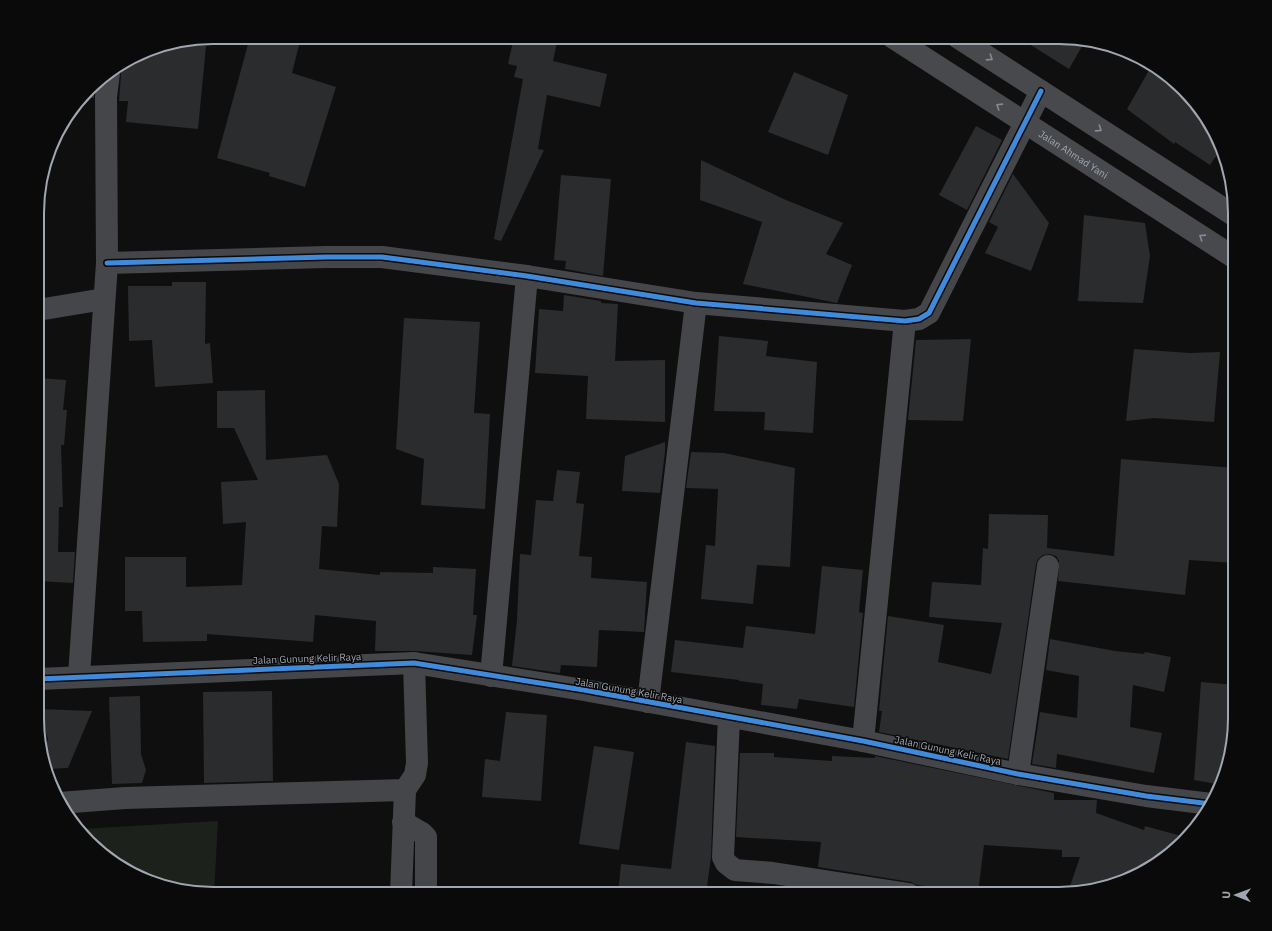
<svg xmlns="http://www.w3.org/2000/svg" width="1272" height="931" font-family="'IBM Plex Sans',sans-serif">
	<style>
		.green { fill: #1c211c }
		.building { fill: #2b2c2d }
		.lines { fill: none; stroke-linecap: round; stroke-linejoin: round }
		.street { stroke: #454649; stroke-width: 22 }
		.primary { stroke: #47494c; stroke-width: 22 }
		.cycleway-casing { stroke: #0a0a0b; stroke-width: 8 }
		.cycleway { stroke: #408adc; stroke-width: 5 }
		.oneway { stroke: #868b92 }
		.labels { text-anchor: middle; stroke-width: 3; stroke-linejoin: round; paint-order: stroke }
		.street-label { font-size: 10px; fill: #a1a7b0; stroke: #0a0a0b }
		.rim { fill: none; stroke: #a1a7b0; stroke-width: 2 }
	</style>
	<rect width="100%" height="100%" fill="#0f0f10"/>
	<!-- green -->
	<polygon class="green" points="218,821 214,894 201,894 156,885 106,858 80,829"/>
	<!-- building -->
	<g class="building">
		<polygon points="250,37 301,37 292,73 336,87 305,187 269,176 270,173 217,158"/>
		<polygon points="514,37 558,37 553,61 607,74 600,107 547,95 538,149 544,150 501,241 494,239 523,79 514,77 517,66 508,64"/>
		<polygon points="1018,37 1071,37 1085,41 1069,69"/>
		<polygon points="181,43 206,46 198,129 126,122 128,101 119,101 121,75 119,67 146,50"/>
		<polygon points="1152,65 1166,73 1217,135 1221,149 1210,165 1175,142 1174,144 1127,109"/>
		<polygon points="794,72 848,95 828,155 768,132"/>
		<polygon points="95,83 94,98 84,97"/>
		<polygon points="976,126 1002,140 967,210 939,195"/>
		<polygon points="701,160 786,200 843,223 826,254 852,265 837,303 743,284 762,222 700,200"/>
		<polygon points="1013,174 1049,223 1031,271 985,253 998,227 989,222"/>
		<polygon points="561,175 611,179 603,276 565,269 566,261 554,260"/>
		<polygon points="1084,215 1145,223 1150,256 1143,303 1078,301"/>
		<polygon points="172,282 206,282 205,344 210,343 213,383 155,387 152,340 129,341 128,286 172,286"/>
		<polygon points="564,295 601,301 601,303 618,304 615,361 665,360 665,422 586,419 588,376 535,373 539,309 563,311"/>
		<polygon points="404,318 480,322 474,413 490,414 485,509 421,505 424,459 396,449"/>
		<polygon points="719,336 768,341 766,356 817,362 813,433 764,430 765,412 714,411"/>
		<polygon points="971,339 963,421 908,420 916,340"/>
		<polygon points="1134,349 1189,353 1220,352 1214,422 1154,418 1126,421"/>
		<polygon points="38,378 66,380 63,410 67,410 64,445 61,445 63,507 59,507 58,552 75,552 73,583 38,581"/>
		<polygon points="265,390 266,460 327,455 339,484 337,527 322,526 319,569 380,575 380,572 433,573 433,567 476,569 473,615 477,615 472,655 414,651 375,651 376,621 315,615 313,642 207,634 207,641 143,642 142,611 125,611 125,557 186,557 186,587 242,585 246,522 223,524 221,482 258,480 234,428 217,428 217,391"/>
		<polygon points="665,442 665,452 660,493 622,491 625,456"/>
		<polygon points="691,452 724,453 795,468 790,567 757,565 753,604 701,599 706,545 715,546 718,489 686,488"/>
		<polygon points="1121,459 1235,468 1235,563 1189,560 1185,595 1058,581 1059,561 1056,556 1050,554 1043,555 1038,559 1036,564 1008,759 879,732 882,711 879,711 888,616 944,625 938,662 991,674 1002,623 929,617 932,582 981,585 983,548 988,549 989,514 1048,515 1047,548 1114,556"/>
		<polygon points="557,470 580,472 576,503 584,504 579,556 592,557 591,578 647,582 644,632 599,630 597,667 561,665 560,673 512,666 517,620 520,554 531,555 536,500 553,501"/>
		<polygon points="822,566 863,570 859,612 863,613 854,707 799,699 797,709 761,705 763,684 739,681 739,680 671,672 675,640 743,648 746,626 815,634"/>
		<polygon points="1050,639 1115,651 1144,654 1145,652 1171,657 1164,692 1133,685 1130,727 1162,733 1154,773 1057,754 1056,768 1032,764 1040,712 1077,718 1079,676 1046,670"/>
		<polygon points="1201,682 1235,685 1235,730 1222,785 1194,780"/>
		<polygon points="272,691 273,781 204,783 203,692"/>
		<polygon points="140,696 141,754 146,770 142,783 112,784 109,697"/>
		<polygon points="38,709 92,711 68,768 48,769 43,753 48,739"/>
		<polygon points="506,712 547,715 541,801 482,797 485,759 500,761"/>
		<polygon points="686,742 715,746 711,857 706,894 618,894 621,864 671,869"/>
		<polygon points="594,746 634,752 619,850 579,844"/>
		<polygon points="740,753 774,753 774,757 832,761 832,756 875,758 875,756 1054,793 1054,800 1097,800 1096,813 1144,830 1145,826 1185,837 1137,876 1068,892 1080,857 1062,857 1062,850 984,845 978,893 917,885 911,882 818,867 821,842 736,837"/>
	</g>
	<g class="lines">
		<!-- street -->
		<g class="street">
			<polyline points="107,263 326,257 382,257 527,276 696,303 905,321 919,319 929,313 1041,91"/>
			<polyline points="38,310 104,299"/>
			<polyline points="79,676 107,263 106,97 109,73"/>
			<polyline points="491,676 527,276"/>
			<polyline points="38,679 414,663 584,690 863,741 1018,774 1146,796 1211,804"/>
			<polyline points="648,702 696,303"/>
			<polyline points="729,717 723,857 726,863 735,870 773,873 909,894"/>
			<polyline points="863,741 905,321"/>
			<polyline points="1018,774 1048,566"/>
			<polyline points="59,803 125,798 405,790 415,775 417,763 414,663"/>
			<polyline points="403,822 422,833 426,837 426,894"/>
			<polyline points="401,894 405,790"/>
		</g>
		<!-- primary -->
		<g class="primary">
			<path id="s1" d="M892 37 1235 258"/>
			<polyline points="957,37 1235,216"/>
		</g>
		<defs>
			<g id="cycleway">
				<polyline points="107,263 326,257 382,257 527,276 696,303 905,321 919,319 929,313 1041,91"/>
				<polyline points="38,679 414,663 584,690 863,741 1018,774 1146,796 1211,804"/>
			</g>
		</defs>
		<!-- cycleway casing -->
		<use href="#cycleway" class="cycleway-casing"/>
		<!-- cycleway -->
		<use href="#cycleway" class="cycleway"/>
	</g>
	<!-- one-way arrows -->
	<defs><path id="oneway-chevron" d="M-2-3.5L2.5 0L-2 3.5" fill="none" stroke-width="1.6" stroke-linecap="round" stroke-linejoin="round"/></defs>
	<g class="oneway">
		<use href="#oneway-chevron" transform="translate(990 58) rotate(33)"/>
		<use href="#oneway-chevron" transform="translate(999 106) rotate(-148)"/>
		<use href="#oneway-chevron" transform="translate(1099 129) rotate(33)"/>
		<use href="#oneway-chevron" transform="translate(1202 237) rotate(-147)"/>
	</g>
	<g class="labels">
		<!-- street labels -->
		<g class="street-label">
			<text dy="4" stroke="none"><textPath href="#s1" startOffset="216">Jalan Ahmad Yani</textPath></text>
			<text transform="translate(307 658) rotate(-2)" y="4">Jalan Gunung Kelir Raya</text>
			<text transform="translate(629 690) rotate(10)" y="4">Jalan Gunung Kelir Raya</text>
			<text transform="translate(948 750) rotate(12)" y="4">Jalan Gunung Kelir Raya</text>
		</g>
	</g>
	<!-- crop -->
	<path d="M0 0H1272V931H0ZM213 44H1059A169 169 0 0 1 1228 213V718A169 169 0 0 1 1059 887H213A169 169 0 0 1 44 718V213A169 169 0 0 1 213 44Z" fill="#0a0a0b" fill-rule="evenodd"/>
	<path class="rim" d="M213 44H1059A169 169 0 0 1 1228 213V718A169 169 0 0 1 1059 887H213A169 169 0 0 1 44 718V213A169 169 0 0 1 213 44Z"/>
	<!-- north arrow -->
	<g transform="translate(1236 895) rotate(271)" stroke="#0a0a0b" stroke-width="3" paint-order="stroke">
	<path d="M0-3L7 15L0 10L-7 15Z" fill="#a1a7b0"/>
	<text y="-6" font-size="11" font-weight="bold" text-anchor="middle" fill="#a1a7b0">U</text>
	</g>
</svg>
